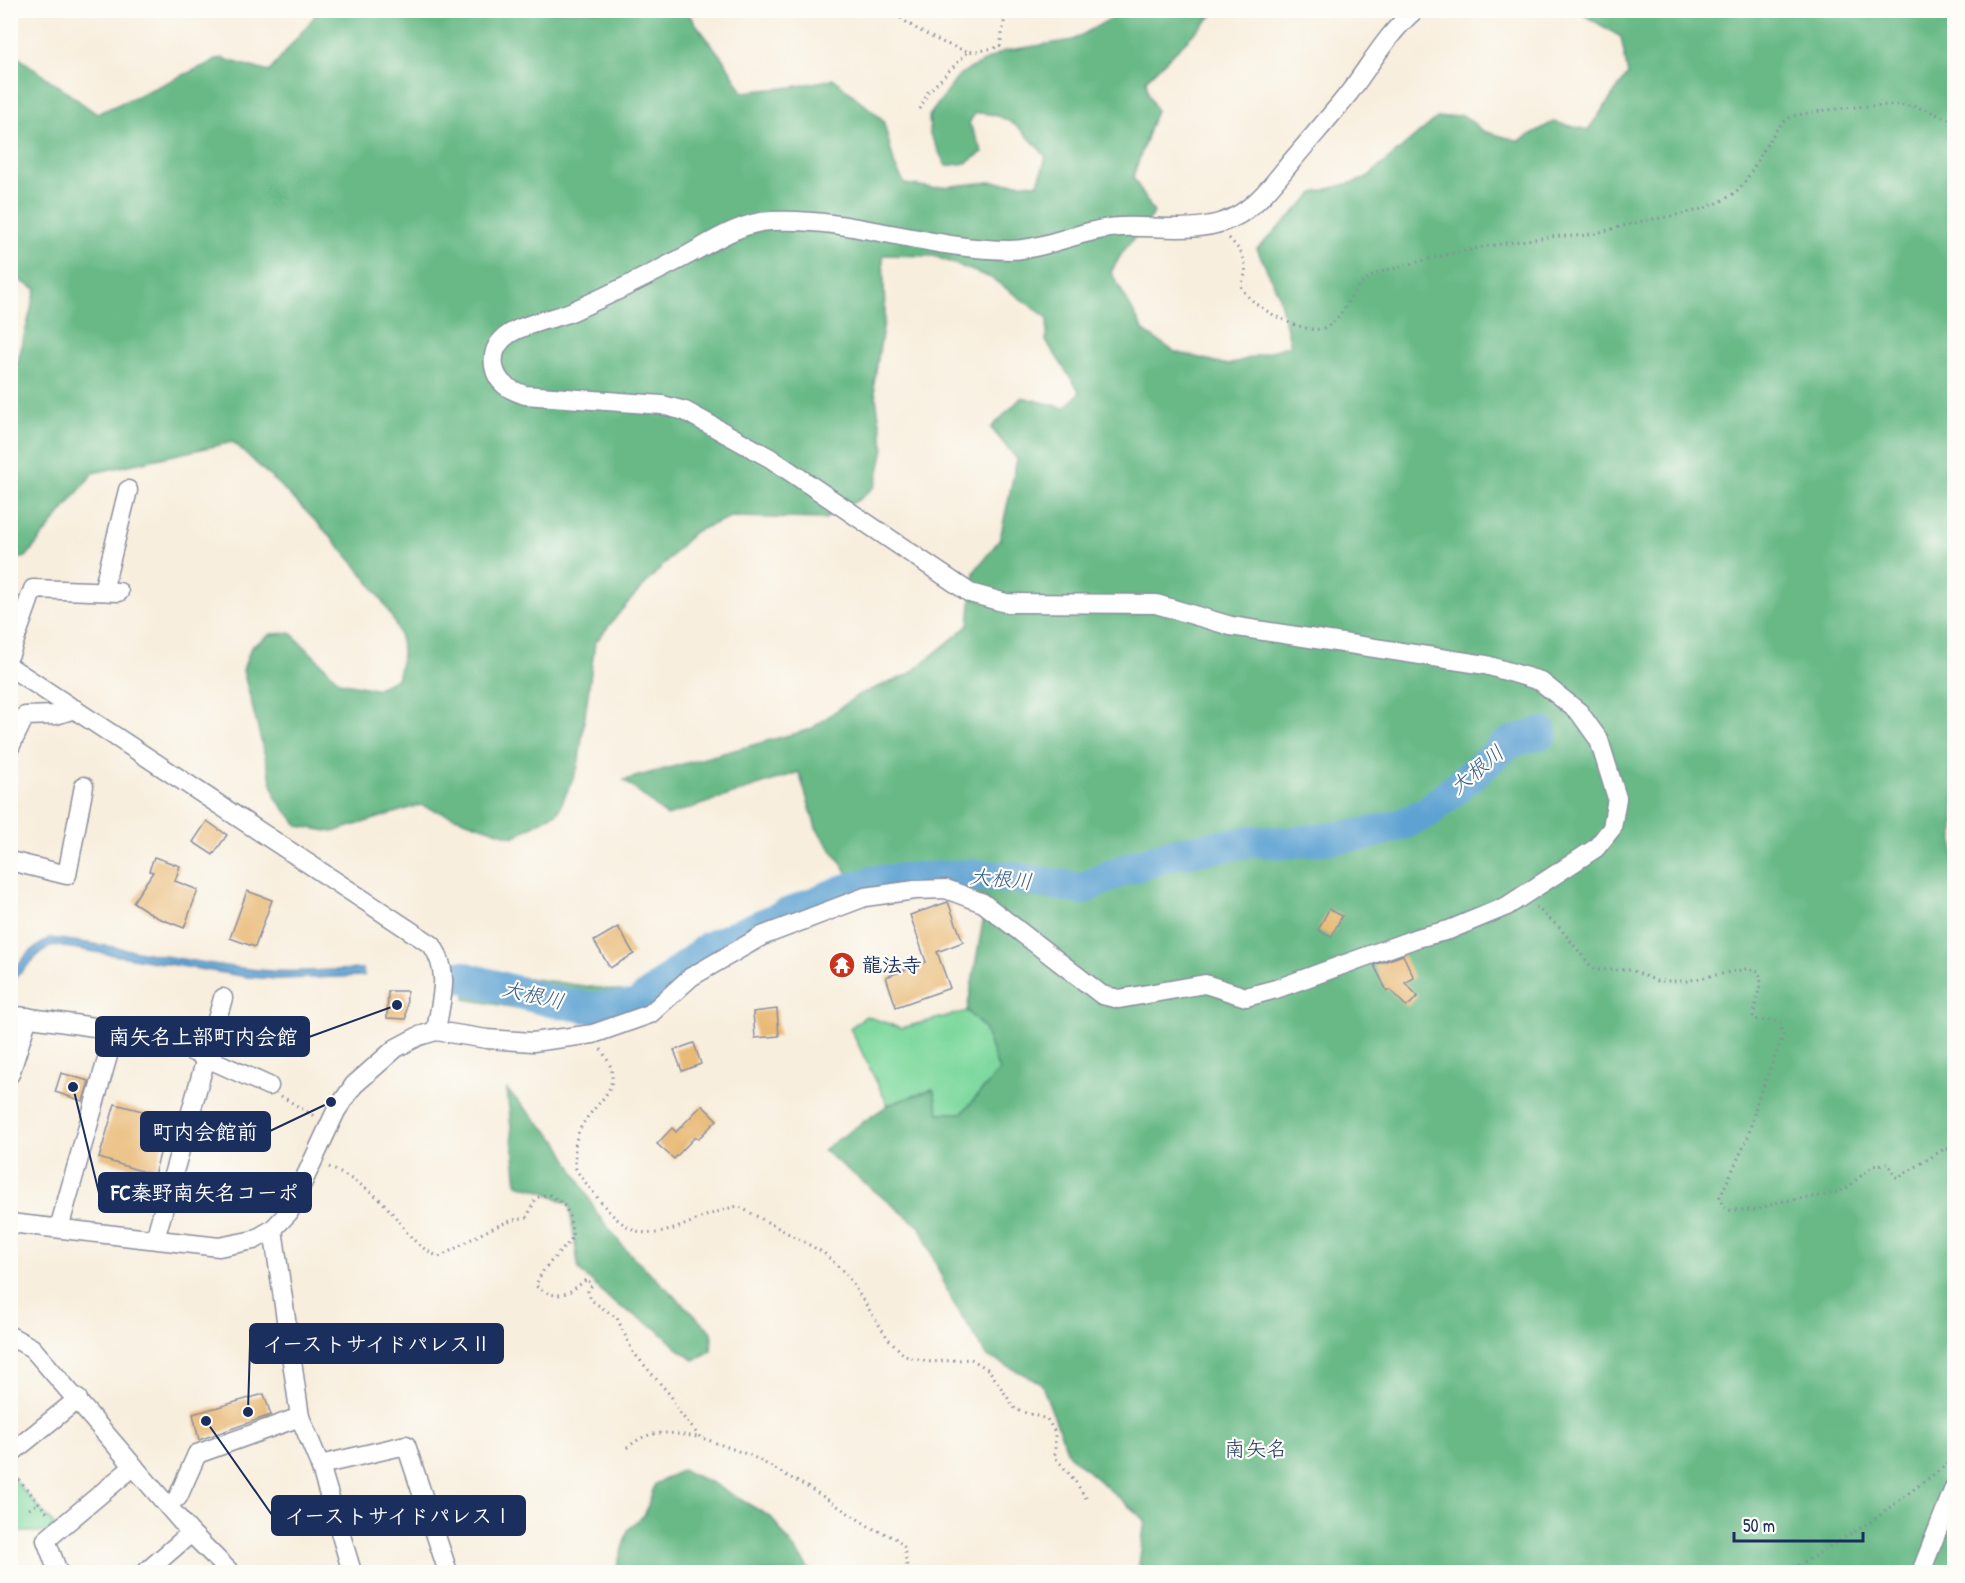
<svg xmlns="http://www.w3.org/2000/svg" width="1965" height="1583" font-family="'Patrick Hand','Klee One',sans-serif">
	<style>
		.green { fill: #7fd99f; stroke: #4d847e; stroke-width: 1.5 }
		.forest { fill: #67b986; stroke: #417472; stroke-width: 1.5 }
		.water { fill: #5da2d2; stroke: #3c6898; stroke-width: 1.5 }
		.lines { fill: none; stroke-linecap: round; stroke-linejoin: round }
		.river { stroke: #5da2d2; stroke-width: 32 }
		.building { fill: #e9b976 }
		.minor-casing { stroke: #8a8e9e; stroke-width: 21 }
		.path { stroke: #8a8e9e; stroke-width: 3; stroke-dasharray: 1.5 4.5; stroke-linecap: butt }
		.minor { stroke: #fff; stroke-width: 18 }
		.labels { text-anchor: middle; stroke-width: 4.5; stroke-linejoin: round; paint-order: stroke }
		.poi-label { font-size: 20px; font-weight: bold; fill: #1b2f5e; stroke: #fdfcf7; text-anchor: start }
		.water-label { font-size: 21px; font-style: italic; fill: #355d8c; stroke: #fdfcf7 }
		.neighbourhood-label { font-size: 21px; fill: #1b2f5e; stroke: #fdfcf7 }
		.leader { fill: none; stroke: #1b2f5e; stroke-width: 2 }
		.callout-dot { fill: #1b2f5e; stroke: #fdfcf7; stroke-width: 2 }
		.callout { fill: #1b2f5e; stroke: #1b2f5e; stroke-width: 2 }
		.callout-label { font-size: 21px; text-anchor: middle; font-weight: bold; fill: #fff }
	</style>
	<rect width="100%" height="100%" fill="#fdfcf7"/>
	<filter id="ink" filterUnits="userSpaceOnUse"><feTurbulence type="fractalNoise" baseFrequency=".0167" numOctaves="2"/><feDisplacementMap in="SourceGraphic" scale="12" xChannelSelector="R" yChannelSelector="G"/><feConvolveMatrix kernelMatrix="1 2 1 2 8 2 1 2 1" color-interpolation-filters="sRGB"/></filter>
	<filter id="wash" filterUnits="userSpaceOnUse"><feTurbulence type="fractalNoise" baseFrequency=".008" numOctaves="4" result="noise"/><feDisplacementMap in="SourceGraphic" scale="24" xChannelSelector="R" yChannelSelector="G"/><feGaussianBlur stdDeviation="1.35" result="paint"/><feColorMatrix in="noise" values="0 0 0 0 0 0 0 0 0 0 0 0 0 0 0 0 0 1.4 0 .05"/><feComposite in="paint" operator="in"/></filter>
	<g filter="url(#wash)">
		<rect width="100%" height="100%" fill="#f8eedd"/>
		<!-- green -->
		<g class="green">
			<polygon points="967,1011 984,1028 1000,1071 963,1113 939,1113 933,1089 888,1105 850,1028 866,1016 901,1028"/>
			<polygon points="10,1475 55,1526 47,1532 11,1532"/>
		</g>
		<!-- forest -->
		<g class="forest">
			<path d="M319 11H686L725 62 743 92 792 87 834 79 883 120 895 166 905 184 933 188 990 182 1038 184 1046 157C1027 134 1008 111 975 113L969 123 983 152 966 163 946 166 930 134 929 116 960 74 1004 51 1073 40 1124 11H1217L1146 80 1148 93 1156 110 1133 177 1154 213 1122 253 1111 272 1144 331 1175 352 1228 365 1291 345 1278 293 1257 249 1314 193 1365 179 1437 118 1463 115 1483 131 1519 141 1553 122 1588 130 1628 74 1621 37 1577 11H1954V1572H1138L1145 1520 1069 1455 1041 1383 987 1356 951 1299 920 1227 823 1150 888 1105 933 1089 939 1113H962L999 1071 984 1028 967 1011 987 899 946 883 912 879 865 897 816 828 799 772 667 816 624 780 811 729 858 695 908 675 969 625 974 572 1000 539 1017 459 991 428 1022 397 1065 408 1080 392 1046 341 1048 318 991 278 934 256 883 255 885 315 874 384 884 449 876 485 860 499 825 519 731 517 694 532 625 606 595 643 578 767 558 812 513 837 420 805 333 832 299 826 276 799 243 670 251 647 271 634 291 633 340 682 375 689 397 679C399 671 402 661 402 652 404 597 274 479 233 442L93 473 26 557 11 560 10 393 36 289 11 276V52L97 114 221 58 269 72Z"/>
			<polygon points="463,969 670,998 628,1022 557,1015 465,999"/>
			<polygon points="507,1090 558,1142 598,1215 625,1249 712,1332 711,1351 694,1360 677,1348 656,1328 614,1303 579,1270 569,1204 544,1192 517,1184"/>
			<polygon points="682,1470 712,1483 771,1517 811,1572 615,1572 628,1530 645,1514 655,1484"/>
		</g>
		<!-- water -->
		<path class="water" d="M49 938C116 945 181 961 248 969 286 974 325 970 363 969L364 976 278 979 248 977 53 945 42 951 15 978H11V971H14L27 954Z"/>
		<g class="lines">
			<!-- river -->
			<polyline class="river" points="459,976 550,1001 593,1008 636,1006 709,947 842,891 877,881 968,875 1015,878 1082,889 1121,871 1173,854 1253,841 1288,843 1368,834 1403,824 1428,812 1509,743 1542,733"/>
		</g>
		<g id="blocks">
			<!-- building -->
			<g class="building">
				<polygon points="207,821 227,835 213,855 193,842"/>
				<polygon points="154,857 180,866 175,881 198,890 184,928 156,917 133,902 153,872 149,871"/>
				<polygon points="247,891 272,900 255,947 230,938"/>
				<polygon points="948,902 963,942 937,952 950,988 896,1007 886,977 926,962 910,915"/>
				<polygon points="1329,909 1342,916 1331,937 1318,930"/>
				<polygon points="618,927 634,954 610,968 594,941"/>
				<polygon points="1403,955 1414,978 1405,983 1418,996 1407,1007 1390,990 1387,991 1374,965"/>
				<polygon points="388,991 407,991 406,1019 387,1018"/>
				<polygon points="777,1009 779,1036 755,1038 753,1012"/>
				<polygon points="694,1043 701,1064 682,1071 674,1050"/>
				<polygon points="61,1073 89,1081 83,1101 55,1092"/>
				<polygon points="115,1104 170,1118 154,1175 99,1158"/>
				<polygon points="702,1105 717,1120 698,1139 695,1137 674,1159 657,1144 672,1128 676,1132"/>
				<polygon points="264,1394 271,1415 199,1440 193,1414"/>
			</g>
		</g>
	</g>
	<g filter="url(#ink)">
		<use href="#blocks" fill-opacity="0" stroke="#8a8e9e" stroke-width="1.5"/>
		<g class="lines">
			<defs>
				<g id="minor">
					<polyline points="103,591 128,490"/>
					<polyline points="10,654 33,589 119,592"/>
					<path d="M10 667 432 945C451 974 441 998 436 1031"/>
					<polyline points="10,747 25,716 56,715 75,709"/>
					<polyline points="10,861 67,875 84,786"/>
					<polyline points="10,1015 158,1036 269,1086"/>
					<polyline points="10,1074 28,1017"/>
					<path d="M10 1223 219 1247 254 1240 273 1229 289 1212 336 1111 354 1085 396 1048 419 1036 436 1031 487 1039 533 1042 593 1034 650 1014 691 977 762 936 865 897 915 890 946 889 983 903 1102 995 1119 999 1205 984 1246 997 1276 989 1417 938 1449 930 1507 906 1596 848 1612 828 1617 798 1599 740 1579 712 1540 681 1486 665 1231 626 1156 604 1006 603 970 593 770 458 685 411 662 405 525 395C510 390 497 384 494 366 488 325 547 323 573 311 611 294 648 276 684 257 710 243 741 222 771 221 852 217 930 250 1010 250 1047 249 1082 229 1120 227 1159 225 1204 236 1240 214 1261 201 1276 180 1291 162 1310 139 1330 117 1349 93 1370 65 1388 33 1415 10"/>
					<polyline points="59,1228 115,1031"/>
					<polyline points="273,1229 300,1417 320,1465 352,1572"/>
					<polyline points="155,1239 223,998"/>
					<polyline points="10,1336 32,1348 191,1533 230,1572"/>
					<polyline points="10,1454 78,1399"/>
					<polyline points="320,1465 406,1445 448,1572"/>
					<polyline points="178,1497 197,1454 300,1417"/>
					<polyline points="58,1572 46,1540 134,1466"/>
					<polyline points="146,1572 191,1533"/>
					<polyline points="1921,1572 1954,1488"/>
				</g>
			</defs>
			<!-- minor casing -->
			<use href="#minor" class="minor-casing"/>
			<!-- path -->
			<g class="path">
				<path d="M892 10C908 27 944 45 967 51 977 53 991 48 1000 47L1006 10"/>
				<polyline points="920,109 928,92 969,51"/>
				<path d="M1229 238C1243 253 1251 266 1241 285 1245 304 1301 333 1320 329 1341 324 1346 300 1359 286 1369 275 1384 271 1399 267 1447 253 1499 243 1550 237 1562 235 1574 237 1586 235 1605 232 1624 225 1643 221 1673 215 1704 213 1730 196 1755 181 1769 123 1794 116 1821 109 1890 102 1916 107 1929 110 1942 117 1954 121"/>
				<path d="M1536 907 1560 928 1594 970H1631L1657 981H1686L1746 969 1759 971 1761 980 1753 1018C1763 1023 1771 1018 1780 1023L1783 1036 1757 1102 1748 1137 1720 1197 1723 1206 1730 1210H1755L1778 1202 1826 1195 1844 1190 1873 1166 1888 1163 1894 1176 1898 1178 1944 1149H1951L1954 1153"/>
				<path d="M601 1049C605 1056 612 1066 612 1074 614 1103 574 1113 575 1153 575 1159 574 1166 577 1171 583 1180 590 1188 597 1197 648 1265 676 1219 738 1206L824 1253 846 1274 887 1337 905 1356 931 1362 971 1359 989 1370 1016 1410 1047 1419 1055 1432V1457L1075 1481 1088 1501"/>
				<polyline points="281,1096 314,1116"/>
				<path d="M329 1167C350 1178 370 1188 386 1206 407 1229 408 1242 439 1257 469 1242 493 1223 527 1217L536 1198 548 1194C570 1205 569 1214 573 1237 560 1255 542 1265 536 1286 559 1303 569 1293 587 1279L592 1285 588 1291 591 1300 617 1318 633 1352 671 1396 679 1412 700 1437 752 1456 816 1492 870 1527 895 1538 904 1547 908 1572"/>
				<path d="M627 1448C651 1427 669 1433 698 1437"/>
				<polyline points="11,1470 49,1515"/>
				<polyline points="29,1509 39,1503"/>
				<polyline points="1788,1572 1872,1521 1954,1459"/>
			</g>
			<!-- minor -->
			<use href="#minor" class="minor"/>
		</g>
	</g>
	<!-- icons -->
	<defs>
		<symbol id="temple-disc" viewBox="-11 -11 22 22"><circle r="9.5" fill="#c8321e" stroke="#fdfcf7"/><path d="M0-6L5-2H3V0L6.5 2.5H4V6H1.5V3h-3V6H-4V2.5H-6.5L-3 0V-2H-5Z" fill="#fff"/></symbol>
	</defs>
	<g fill-rule="evenodd">
		<use href="#temple-disc" x="827" y="950" width="30" height="30"/>
	</g>
	<g class="labels">
		<!-- poi labels -->
		<g class="poi-label">
			<text x="862" y="972">龍法寺</text>
		</g>
		<!-- water labels -->
		<g class="water-label">
			<text transform="translate(1477 770) rotate(-40)" y="7">大根川</text>
			<text transform="translate(1001 879) rotate(5)" y="7">大根川</text>
			<text transform="translate(533 995) rotate(13)" y="7">大根川</text>
		</g>
		<!-- neighbourhood labels -->
		<g class="neighbourhood-label">
			<text x="1256" y="1456">南矢名</text>
		</g>
	</g>
	<!-- callouts -->
	<path class="leader" d="M397 1005L309 1037M331 1102L270 1131M73 1087L99 1193M248 1412L250 1344M206 1421L272 1515"/>
	<g class="callout-dot">
		<circle cx="397" cy="1005" r="6"/>
		<circle cx="331" cy="1102" r="6"/>
		<circle cx="73" cy="1087" r="6"/>
		<circle cx="248" cy="1412" r="6"/>
		<circle cx="206" cy="1421" r="6"/>
	</g>
	<g class="callout">
		<rect x="96" y="1017" width="213" height="39" rx="6"/>
		<rect x="141" y="1112" width="129" height="39" rx="6"/>
		<rect x="99" y="1173" width="212" height="39" rx="6"/>
		<rect x="250" y="1324" width="253" height="39" rx="6"/>
		<rect x="272" y="1496" width="253" height="39" rx="6"/>
	</g>
	<g class="callout-label">
		<text x="203" y="1044">南矢名上部町内会館</text>
		<text x="205" y="1139">町内会館前</text>
		<text x="205" y="1200">FC秦野南矢名コーポ</text>
		<text x="377" y="1351">イーストサイドパレスⅡ</text>
		<text x="399" y="1523">イーストサイドパレスⅠ</text>
	</g>
	<!-- margin -->
	<rect width="1965" height="1583" fill="none" stroke="#fdfcf7" stroke-width="36"/>
	<!-- scale -->
	<path d="M1734 1532v9h129v-9" fill="none" stroke="#1b2f5e" stroke-width="3"/>
	<text x="1743" y="1532" font-size="18" fill="#1b2f5e" stroke="#fdfcf7" stroke-width="4.5" paint-order="stroke">50 m</text>
</svg>
